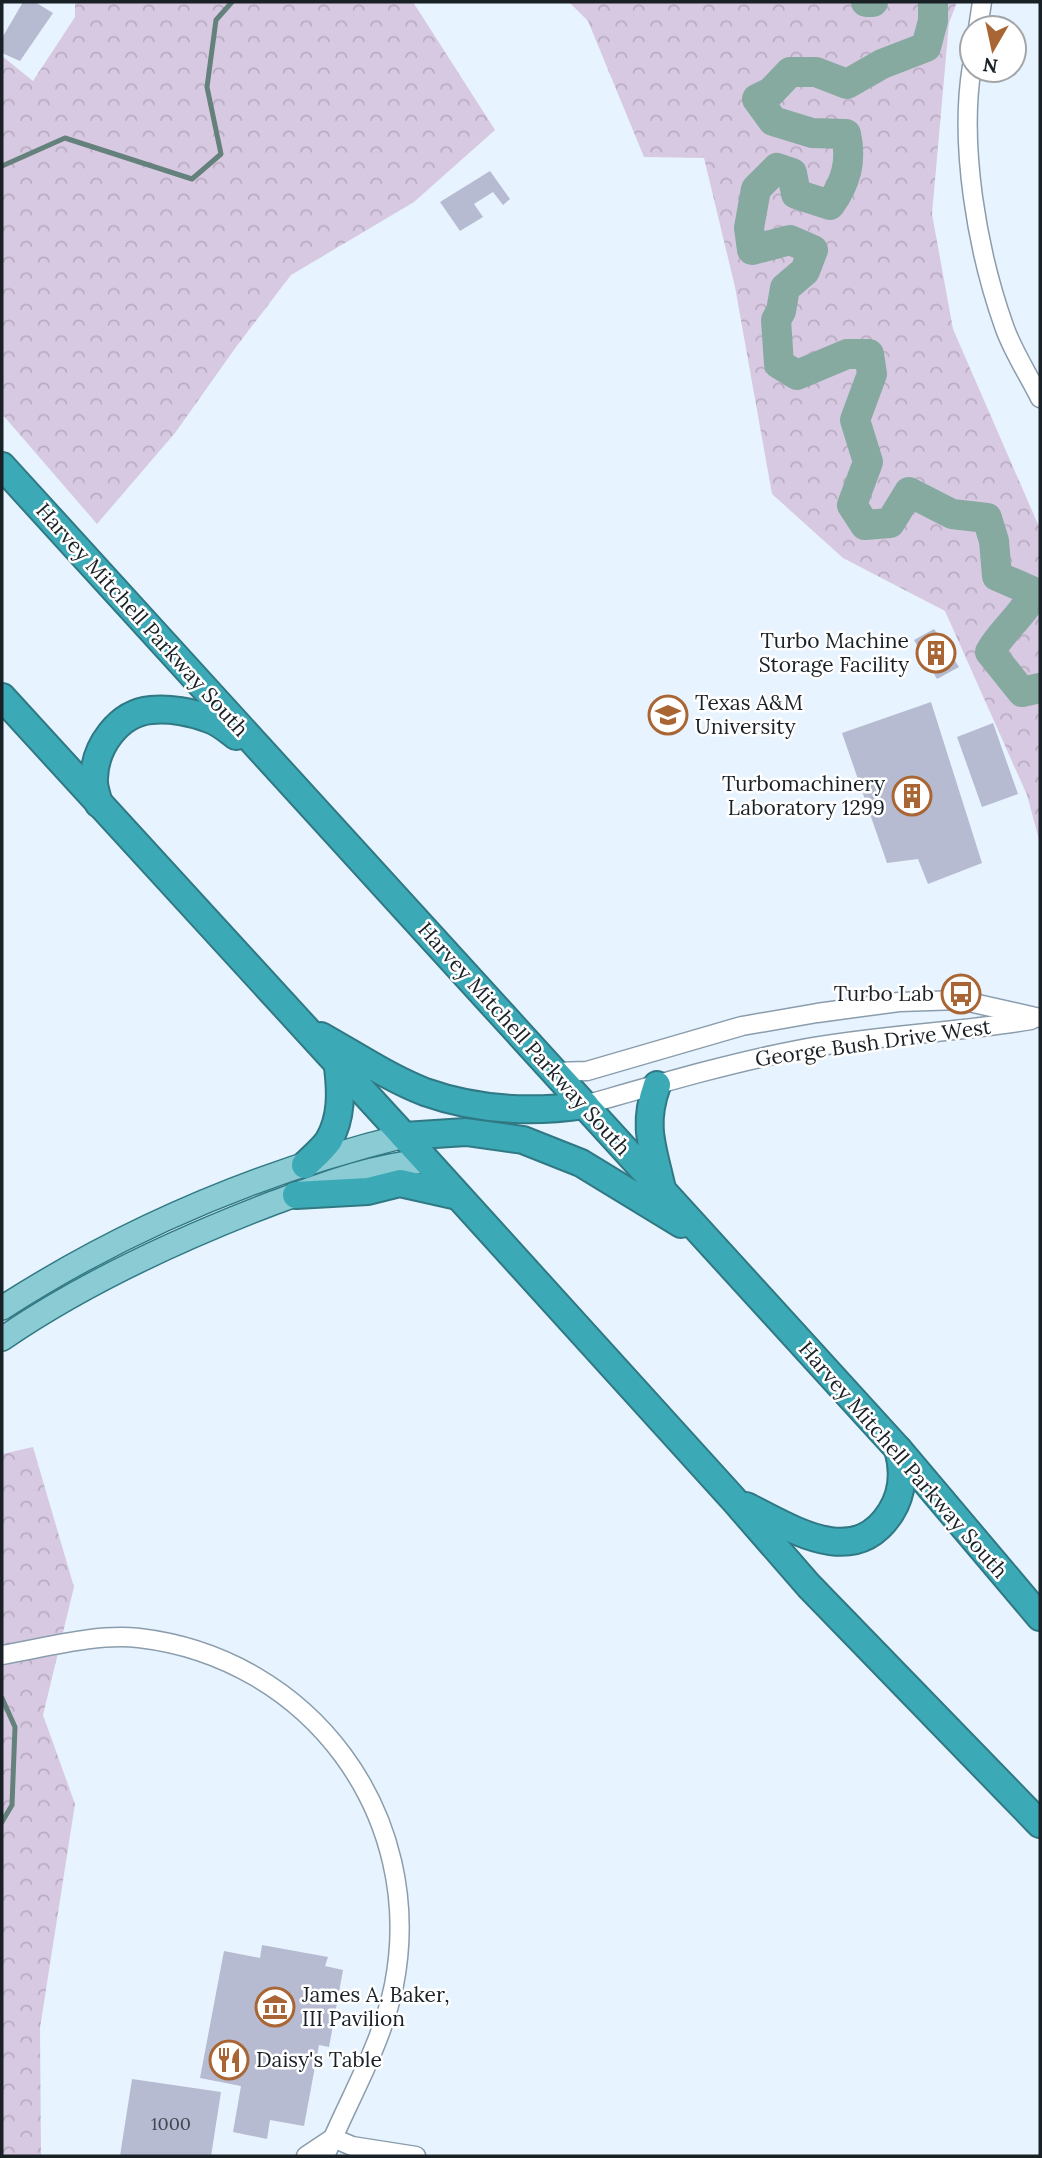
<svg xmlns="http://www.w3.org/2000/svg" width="1042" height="2158" font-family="Lora,serif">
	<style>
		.forest { fill: url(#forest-crowns) }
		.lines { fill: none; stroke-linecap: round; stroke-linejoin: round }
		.stream { stroke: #65817b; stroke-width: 5 }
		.river { stroke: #86aa9f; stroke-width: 30 }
		.building { fill: #b6bbd1 }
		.minor-casing { stroke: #8a9dad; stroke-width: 21 }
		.major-casing { stroke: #307984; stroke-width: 26 }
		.highway-casing { stroke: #307984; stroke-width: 30 }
		.minor { stroke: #fff; stroke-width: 18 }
		.major { stroke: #8acbd4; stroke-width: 23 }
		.highway { stroke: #3ca9b7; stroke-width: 26 }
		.labels { text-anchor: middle; stroke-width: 5; stroke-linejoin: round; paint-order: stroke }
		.number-label { font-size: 18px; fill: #404751 }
		.street-label { font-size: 21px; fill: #192026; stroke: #fff }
		.poi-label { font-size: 21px; fill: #192026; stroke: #fff; text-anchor: end }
	</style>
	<defs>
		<pattern id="forest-crowns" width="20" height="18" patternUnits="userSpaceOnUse" patternTransform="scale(1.75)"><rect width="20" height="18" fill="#d8c9e2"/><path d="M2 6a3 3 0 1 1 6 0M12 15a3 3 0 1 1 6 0" fill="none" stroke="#b9acc2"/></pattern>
	</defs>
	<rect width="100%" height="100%" fill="#e7f3fe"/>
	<!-- forest -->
	<g class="forest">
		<polygon points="75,2 413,2 495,130 414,202 291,275 236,347 175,433 97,524 2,414 2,56 33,81 75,17"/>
		<polygon points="569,2 957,2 949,23 932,214 953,329 1040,529 1040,843 1027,795 945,611 843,558 772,494 735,287 704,158 644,157 588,21"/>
		<polygon points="33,1447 74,1587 43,1715 75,1804 40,2028 41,2156 2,2156 2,1454"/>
	</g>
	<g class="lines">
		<!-- stream -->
		<g class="stream">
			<polyline points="2,166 65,138 192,179 221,154 207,87 216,20 232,2"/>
			<polyline points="2,1698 15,1727 12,1805 2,1822"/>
		</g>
		<!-- river -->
		<g class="river">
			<polyline points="866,2 873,2"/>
			<path d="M933 2V21L926 47 882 64 847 84 816 72H790L771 92 757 99 773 121 812 133 846 134C852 162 846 182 830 205L796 194 792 173 777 168 756 189 749 228 752 250 790 240 813 250 805 271 785 288 781 311 776 320 779 364 797 375 847 354H869L872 374 855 420 868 462 852 505 865 525 890 523 909 492 952 514 987 518 994 541 997 576 1034 592C1024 615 1002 630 990 652L1022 692 1040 688"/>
		</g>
	</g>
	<!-- building -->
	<g class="building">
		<polygon points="23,2 35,2 53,13 20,61 2,53 2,38"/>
		<polygon points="490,171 510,199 503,205 493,192 474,204 483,217 460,231 440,202"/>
		<polygon points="934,629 959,667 937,679 914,640"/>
		<polygon points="931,702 982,863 928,884 918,859 887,863 842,733"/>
		<polygon points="993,723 1018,794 982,807 957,737"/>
		<polygon points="262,1945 328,1957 325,1966 343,1970 329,2047 319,2045 304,2126 270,2120 267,2139 233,2132 241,2086 200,2078 224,1951 260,1958"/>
		<polygon points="132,2079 221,2092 211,2156 120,2156"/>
	</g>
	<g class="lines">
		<defs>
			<g id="minor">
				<polyline points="978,28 982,2"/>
				<path d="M972 66C959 145 977 250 1004 326 1012 350 1028 374 1040 398"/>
				<polyline points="554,1072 587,1071 742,1026 817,1013 899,1002 960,1000 1040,1018"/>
				<path d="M585 1105C655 1085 725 1064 797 1050 874 1035 953 1033 1031 1020"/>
				<path d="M2 1655C44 1648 96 1633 139 1638 310 1658 427 1815 394 1985 383 2039 355 2088 333 2138L352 2146 416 2156"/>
				<polyline points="306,2156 333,2138 325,2156"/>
			</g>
			<g id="major">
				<path d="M2 1308C125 1229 262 1171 404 1136"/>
				<path d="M2 1339C85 1282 179 1239 273 1203 322 1185 373 1165 426 1161"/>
			</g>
			<g id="highway">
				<polyline points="2,466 898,1449 1040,1617"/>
				<polyline points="2,697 404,1136 735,1501 809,1586 1040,1824"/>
				<path d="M99 804C97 796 93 786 94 778 95 747 118 713 151 710 169 708 192 712 209 719 219 722 228 730 236 736"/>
				<path d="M321 1036C355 1055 389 1078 425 1092 476 1110 532 1113 585 1105"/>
				<path d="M657 1085C642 1126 653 1148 662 1189"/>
				<polyline points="404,1136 466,1132 523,1140 581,1163 681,1224"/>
				<path d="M305 1165C313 1157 323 1149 329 1140 342 1117 341 1092 338 1067"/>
				<polyline points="296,1195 368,1191 400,1183 458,1196"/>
				<path d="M746 1506C791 1528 854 1571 891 1512 903 1493 904 1470 898 1449"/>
			</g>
		</defs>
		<!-- minor casing -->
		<use href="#minor" class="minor-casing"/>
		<!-- major casing -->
		<use href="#major" class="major-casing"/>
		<!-- highway casing -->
		<use href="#highway" class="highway-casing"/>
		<!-- minor -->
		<use href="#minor" class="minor"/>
		<!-- major -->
		<use href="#major" class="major"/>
		<!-- highway -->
		<use href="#highway" class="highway"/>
	</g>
	<!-- icons -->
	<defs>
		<symbol id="building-ring" viewBox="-11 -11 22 22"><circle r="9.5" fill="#fff" stroke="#a96634" stroke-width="1.5"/><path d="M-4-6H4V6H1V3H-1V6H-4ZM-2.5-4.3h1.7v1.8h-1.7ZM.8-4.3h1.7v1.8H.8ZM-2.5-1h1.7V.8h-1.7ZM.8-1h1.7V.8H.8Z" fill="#a96634"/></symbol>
		<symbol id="university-ring" viewBox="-11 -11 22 22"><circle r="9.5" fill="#fff" stroke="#a96634" stroke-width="1.5"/><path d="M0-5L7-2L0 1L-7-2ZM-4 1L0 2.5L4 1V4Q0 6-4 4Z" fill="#a96634"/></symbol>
		<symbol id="bus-ring" viewBox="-11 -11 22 22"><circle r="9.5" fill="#fff" stroke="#a96634" stroke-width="1.5"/><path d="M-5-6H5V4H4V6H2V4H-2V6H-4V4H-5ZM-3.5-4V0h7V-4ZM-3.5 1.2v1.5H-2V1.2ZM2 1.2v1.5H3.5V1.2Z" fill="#a96634"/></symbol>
		<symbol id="museum-ring" viewBox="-11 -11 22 22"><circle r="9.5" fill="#fff" stroke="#a96634" stroke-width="1.5"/><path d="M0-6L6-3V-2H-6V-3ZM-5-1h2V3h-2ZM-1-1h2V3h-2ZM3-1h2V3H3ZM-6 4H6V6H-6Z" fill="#a96634"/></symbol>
		<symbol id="restaurant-ring" viewBox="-11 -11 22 22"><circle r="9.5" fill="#fff" stroke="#a96634" stroke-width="1.5"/><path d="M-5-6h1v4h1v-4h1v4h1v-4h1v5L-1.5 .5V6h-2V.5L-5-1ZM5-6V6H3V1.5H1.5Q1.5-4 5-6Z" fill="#a96634"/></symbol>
	</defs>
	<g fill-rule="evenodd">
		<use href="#building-ring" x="914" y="631" width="44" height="44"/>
		<use href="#university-ring" x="646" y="693" width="44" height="44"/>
		<use href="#building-ring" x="890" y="774" width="44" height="44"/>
		<use href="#bus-ring" x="939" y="972" width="44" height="44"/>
		<use href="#museum-ring" x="253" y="1985" width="44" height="44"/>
		<use href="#restaurant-ring" x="207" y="2038" width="44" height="44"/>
	</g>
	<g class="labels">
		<!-- number labels -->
		<g class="number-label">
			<text x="171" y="2130">1000</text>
		</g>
		<!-- street labels -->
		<g class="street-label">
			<text transform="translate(142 620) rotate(48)" y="7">Harvey Mitchell Parkway South</text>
			<text transform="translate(524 1039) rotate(48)" y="7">Harvey Mitchell Parkway South</text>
			<text transform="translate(873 1043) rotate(-8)" y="7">George Bush Drive West</text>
			<text transform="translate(903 1460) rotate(49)" y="7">Harvey Mitchell Parkway South</text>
		</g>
		<!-- poi labels -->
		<g class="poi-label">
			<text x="909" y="648">Turbo Machine<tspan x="909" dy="24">Storage Facility</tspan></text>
			<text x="695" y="710" text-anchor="start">Texas A&amp;M<tspan x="695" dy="24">University</tspan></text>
			<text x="885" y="791">Turbomachinery<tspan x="885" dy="24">Laboratory 1299</tspan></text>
			<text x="934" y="1001">Turbo Lab</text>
			<text x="302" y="2002" text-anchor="start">James A. Baker,<tspan x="302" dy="24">III Pavilion</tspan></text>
			<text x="256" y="2067" text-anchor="start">Daisy's Table</text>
		</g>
	</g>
	<!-- border -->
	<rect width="1042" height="2158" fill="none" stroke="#192026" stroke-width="7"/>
	<!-- north arrow -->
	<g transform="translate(993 49) rotate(189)"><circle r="33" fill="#ffffff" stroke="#a3a6a8" stroke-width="2"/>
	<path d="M0-5L12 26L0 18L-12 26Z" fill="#a96634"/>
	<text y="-10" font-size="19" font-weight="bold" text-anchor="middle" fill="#192026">N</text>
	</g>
</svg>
